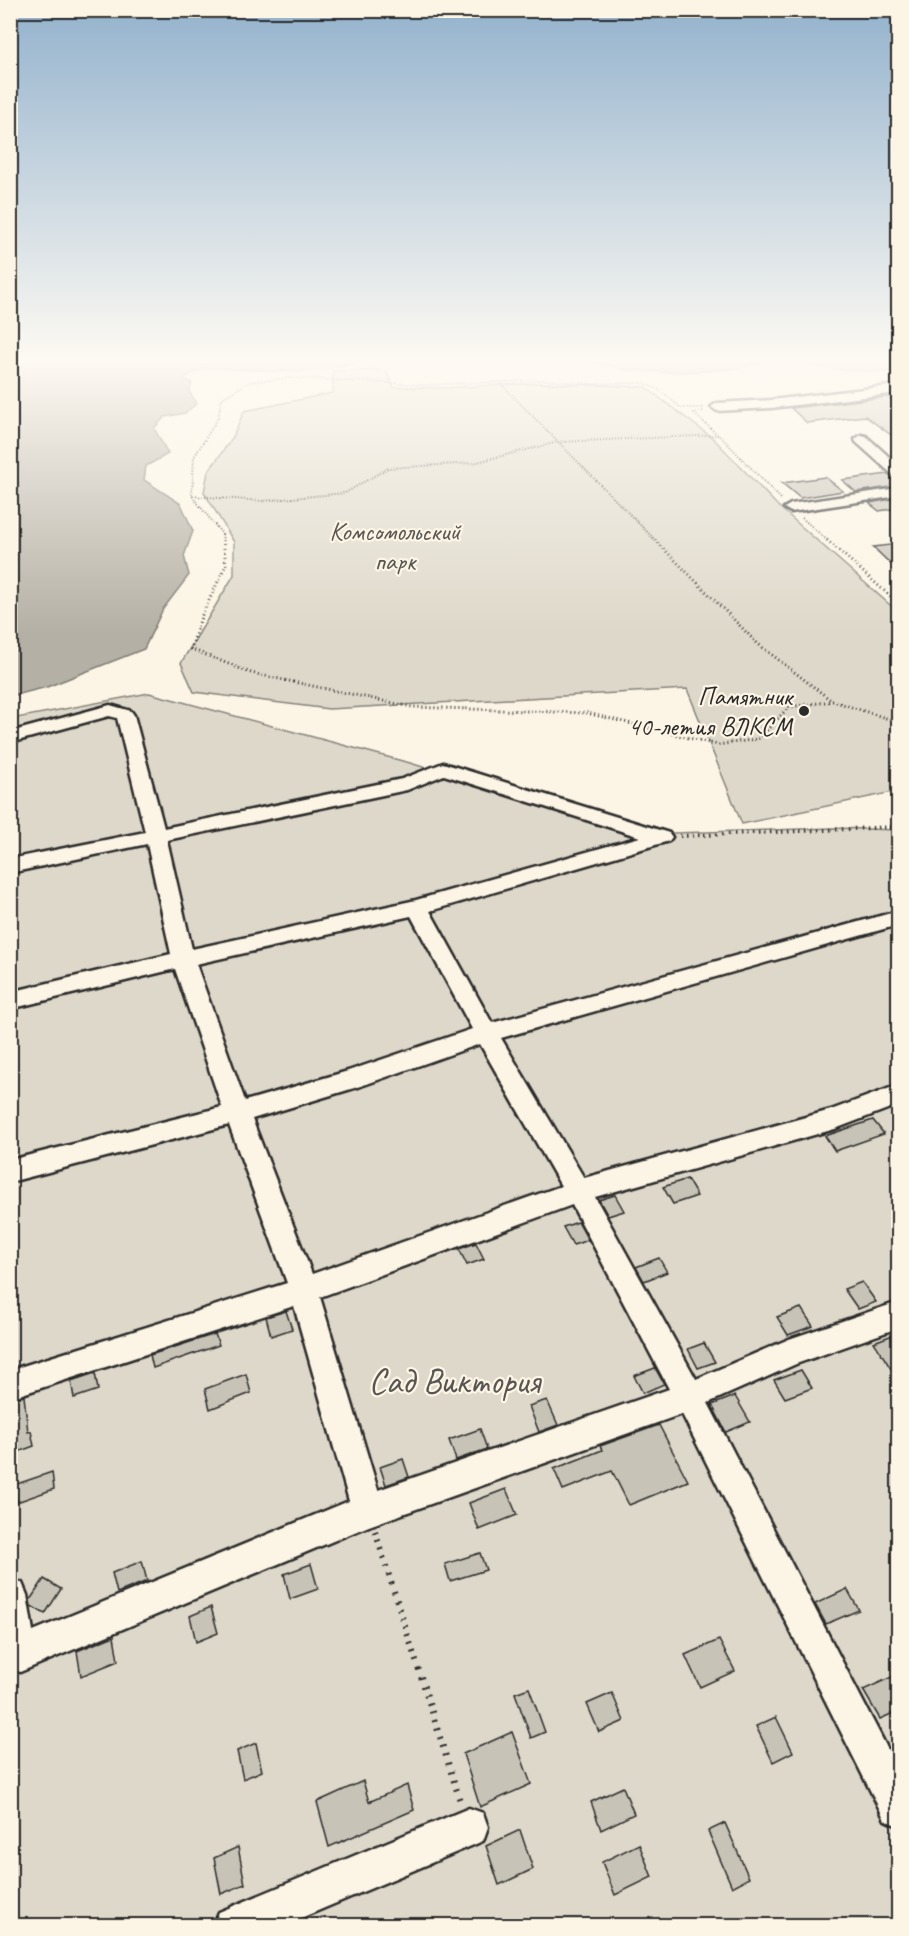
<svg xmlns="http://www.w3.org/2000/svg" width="909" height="1936" font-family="Caveat,sans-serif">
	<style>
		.green { fill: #ded8ca; stroke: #84827a; stroke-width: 1.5 }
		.water { fill: #b4b0a5; stroke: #7d7b74; stroke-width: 1.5 }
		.building { fill: #c8c3b7; stroke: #2b2b2b; stroke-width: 1.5 }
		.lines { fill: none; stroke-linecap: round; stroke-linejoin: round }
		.minor-casing { stroke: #2b2b2b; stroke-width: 5 }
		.path-far3 { stroke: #2b2b2b; stroke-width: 2; stroke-dasharray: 1 2; stroke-linecap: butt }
		.path-far2 { stroke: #2b2b2b; stroke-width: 3; stroke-dasharray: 1 3; stroke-linecap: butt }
		.path-far1 { stroke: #2b2b2b; stroke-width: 4; stroke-dasharray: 1.5 4.5; stroke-linecap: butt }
		.path { stroke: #2b2b2b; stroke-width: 6; stroke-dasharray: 2 7; stroke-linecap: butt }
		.minor { fill: #fcf5e5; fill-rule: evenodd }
		.poi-dot { fill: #2b2b2b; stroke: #fcf5e5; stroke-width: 2 }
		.labels { text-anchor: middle; stroke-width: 4.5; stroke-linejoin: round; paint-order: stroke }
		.far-park-label { font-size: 26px; fill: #585653; stroke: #fcf5e5 }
		.far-poi-label { font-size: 26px; fill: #2b2b2b; stroke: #fcf5e5; text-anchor: end }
		.near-park-label { font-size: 36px; fill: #585653; stroke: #fcf5e5 }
	</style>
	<rect width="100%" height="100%" fill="#fcf5e5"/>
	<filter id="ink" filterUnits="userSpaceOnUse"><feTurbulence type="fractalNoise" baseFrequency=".0167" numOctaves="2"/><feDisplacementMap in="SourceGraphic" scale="12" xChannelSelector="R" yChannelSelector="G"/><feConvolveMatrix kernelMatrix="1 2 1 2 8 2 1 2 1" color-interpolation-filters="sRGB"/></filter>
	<g filter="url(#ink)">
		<!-- green -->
		<g class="green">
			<polygon points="386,370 394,387 442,388 541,383 645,387 714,439 777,505 898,612 898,791 742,824 687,689 329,709 194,692 181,663 234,575 234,542 204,492 208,472 233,437 244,411 333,393 333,371"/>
			<polygon points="149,693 410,763 640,834 834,828 898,830 898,1925 11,1926 11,719"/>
		</g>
		<!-- water -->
		<g class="water">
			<polygon points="11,362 364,362 297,372 204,368 183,378 192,383 189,392 197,403 185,413 165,417 154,428 168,454 146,466 144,480 181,504 193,531 184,556 189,575 163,609 144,649 47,687 11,696"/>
			<path d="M586 362H763C737 373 652 374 623 369 610 367 600 362 586 362Z"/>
			<polygon points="795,362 898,362 898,373 821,368"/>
		</g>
		<!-- building -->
		<g class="building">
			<polygon points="887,397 898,405 898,440 865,416 807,423 791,408"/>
			<polygon points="888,474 898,480 898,486 856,492 842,480"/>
			<polygon points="825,477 843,491 800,498 782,483"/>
			<polygon points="898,498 898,508 879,511 869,503"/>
			<polygon points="898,544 898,571 873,547"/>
			<polygon points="873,1120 884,1134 835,1151 825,1136"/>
			<polygon points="687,1179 697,1196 673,1204 663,1187"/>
			<polygon points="615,1195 624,1211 608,1216 599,1200"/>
			<polygon points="578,1222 588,1240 573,1245 563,1227"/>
			<polygon points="476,1243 484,1259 467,1265 459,1249"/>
			<polygon points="659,1258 667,1272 644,1281 636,1267"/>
			<polygon points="862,1282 876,1302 858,1309 844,1289"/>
			<polygon points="801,1308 813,1326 788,1335 777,1317"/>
			<polygon points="286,1311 292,1329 271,1336 266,1317"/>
			<polygon points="898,1333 898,1380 874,1342"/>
			<polygon points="215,1334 219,1345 153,1368 150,1355"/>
			<polygon points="704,1343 715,1362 698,1368 688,1349"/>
			<polygon points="655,1368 664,1384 643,1393 634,1376"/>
			<polygon points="801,1370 812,1388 785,1398 774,1380"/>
			<polygon points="95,1373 98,1390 74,1398 71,1381"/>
			<polygon points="246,1374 251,1393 210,1409 205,1389"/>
			<polygon points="24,1396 28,1432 31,1431 34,1446 10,1455 10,1400"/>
			<polygon points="735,1396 750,1422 726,1432 712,1405"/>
			<polygon points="547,1400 558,1425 539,1432 529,1406"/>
			<polygon points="659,1425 688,1481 629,1505 612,1471 563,1490 554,1469 602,1450 600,1446"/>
			<polygon points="480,1429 487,1449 456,1460 449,1440"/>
			<polygon points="403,1459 409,1477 386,1485 380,1467"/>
			<polygon points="52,1472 54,1489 17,1502 14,1485"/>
			<polygon points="506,1489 517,1515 479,1530 469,1503"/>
			<polygon points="480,1553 486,1570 450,1581 445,1564"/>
			<polygon points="142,1561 147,1581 117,1593 112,1573"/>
			<polygon points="311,1564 318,1589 290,1599 284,1574"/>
			<polygon points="44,1579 61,1589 45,1614 31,1606 30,1600"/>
			<polygon points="847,1589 859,1610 826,1624 815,1604"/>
			<polygon points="211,1607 218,1633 196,1642 190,1616"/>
			<polygon points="114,1636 118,1661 81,1676 77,1651"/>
			<polygon points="719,1640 735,1671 700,1687 685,1655"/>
			<polygon points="894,1676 898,1684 898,1711 880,1719 863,1690"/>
			<polygon points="529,1688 545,1732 531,1738 515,1693"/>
			<polygon points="612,1693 624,1721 599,1732 587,1704"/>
			<polygon points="776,1717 793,1752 773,1762 756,1726"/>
			<polygon points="512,1732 531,1784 480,1807 463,1754"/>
			<polygon points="256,1743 262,1771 243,1779 237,1751"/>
			<polygon points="363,1781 369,1802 407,1785 414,1810 329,1847 317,1802"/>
			<polygon points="623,1787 634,1814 601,1830 591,1802"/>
			<polygon points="725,1823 749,1878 732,1887 708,1831"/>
			<polygon points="520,1830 533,1869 499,1885 486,1846"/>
			<polygon points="639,1844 652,1877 615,1895 602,1862"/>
			<polygon points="238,1847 245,1884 221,1894 214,1858"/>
		</g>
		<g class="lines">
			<defs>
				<g id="minor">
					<polygon points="898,385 898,393 771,408 717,411 711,407 717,403 771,400"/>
					<polygon points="861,435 866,436 898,465 898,476 893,475 856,442 855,439"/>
					<polygon points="898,488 898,496 791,512 784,508 791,504"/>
					<path d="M110 705 131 711 134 715 164 828 402 779 443 763 669 833 672 837 669 841 430 911 492 1023 898 911V925L501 1038 584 1178 831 1110 898 1085V1105L835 1129 595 1197 696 1379 789 1339 898 1302V1328L796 1364 708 1403 898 1769V1826L885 1820 682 1414 369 1526 20 1672 10 1668V1578L22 1583 27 1595 33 1631 349 1501 294 1306 10 1398V1370L287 1283 229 1125 10 1182V1160L222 1107 175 969 10 1009V992L171 954 147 844 10 873V859L145 832 117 718 109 716 10 743V732ZM444 775 640 837 416 900 192 949 167 840 407 790ZM411 916 472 1029 348 1071 245 1101 196 964ZM480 1044 561 1186 312 1274 252 1119 361 1086ZM572 1205 669 1389 378 1490 320 1297Z"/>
					<polygon points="469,1808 483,1813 488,1827 483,1841 282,1926 213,1926 219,1912"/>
				</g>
			</defs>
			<!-- minor casing -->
			<use href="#minor" class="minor-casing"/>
			<!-- path-far3 -->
			<g class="path-far3">
				<polyline points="501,384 656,541"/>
				<polyline points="703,411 693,413 726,442 781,499"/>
				<polyline points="193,496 262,501 345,493 388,468 473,463 558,442 719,435"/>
				<polyline points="802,518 828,541"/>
				<polyline points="223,541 222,534 192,496 194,457 218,418 222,398 250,382 290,378 424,385 545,380 592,384 644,383 661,391 681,408 704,408"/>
			</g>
			<!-- path-far2 -->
			<g class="path-far2">
				<polyline points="223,540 226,565 201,617 191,649 251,673 412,707 587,713 718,745 758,739 789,707 833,701 898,722"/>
				<polyline points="655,540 758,644 832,701"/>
				<polyline points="827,540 898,603"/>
			</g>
			<!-- path-far1 -->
			<polyline class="path-far1" points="680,836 898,827"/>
			<!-- path -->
			<polyline class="path" points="375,1531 461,1804"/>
			<!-- minor -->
			<use href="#minor" class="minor"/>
		</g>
	</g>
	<!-- sky -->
	<linearGradient id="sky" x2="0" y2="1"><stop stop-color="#93b2cd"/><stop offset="0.57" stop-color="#fefaf3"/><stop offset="1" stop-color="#fefaf3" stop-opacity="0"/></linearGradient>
	<rect width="909" height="633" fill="url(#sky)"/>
	<!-- markers -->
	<circle class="poi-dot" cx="804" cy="711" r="6"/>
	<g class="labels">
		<!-- far-park labels -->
		<g class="far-park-label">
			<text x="395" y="540">Комсомольский<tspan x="395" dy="30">парк</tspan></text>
		</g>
		<!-- far-poi labels -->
		<g class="far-poi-label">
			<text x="792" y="705">Памятник<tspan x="792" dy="30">40-летия ВЛКСМ</tspan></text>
		</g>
		<!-- near-park labels -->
		<g class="near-park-label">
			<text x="454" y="1393">Сад Виктория</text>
		</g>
	</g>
	<!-- margin -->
	<rect width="909" height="1936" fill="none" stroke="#fcf5e5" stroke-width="36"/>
	<rect x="18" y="18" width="873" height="1900" fill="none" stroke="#2b2b2b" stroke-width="2" filter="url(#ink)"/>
</svg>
